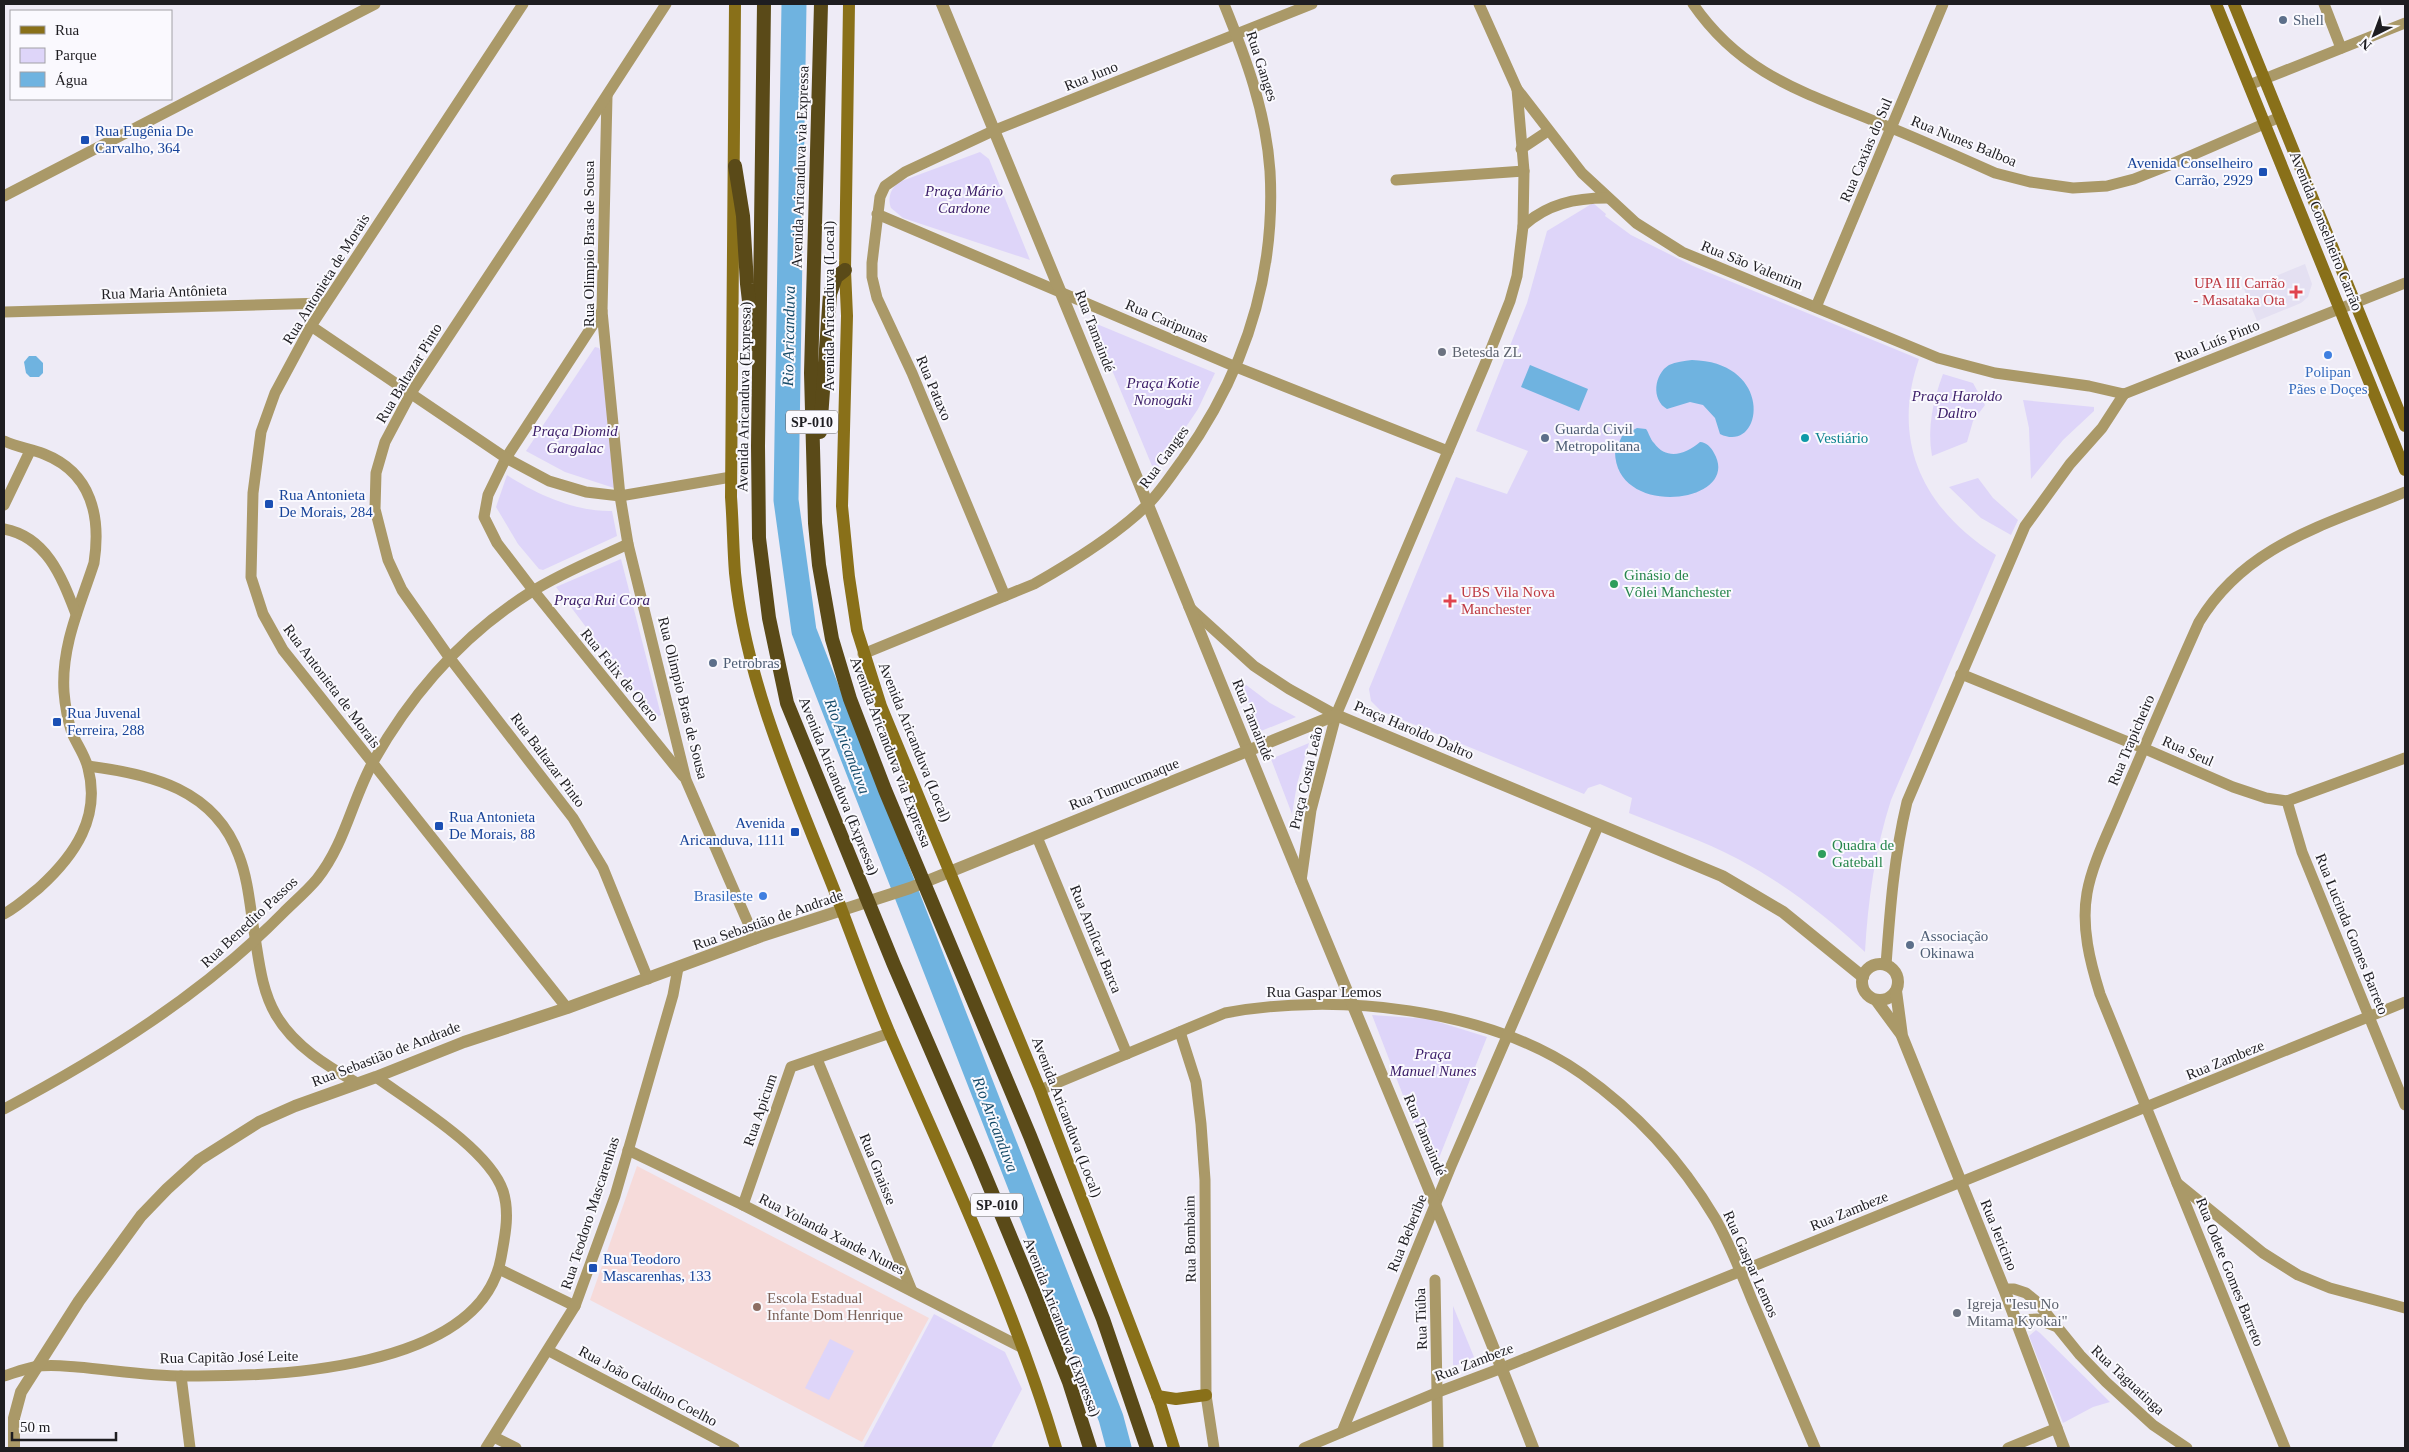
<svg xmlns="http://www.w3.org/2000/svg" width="2409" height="1452" font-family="'Times New Roman',serif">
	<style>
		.built { fill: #e4e0f2 }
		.education { fill: #f6dbda }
		.green { fill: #ded5f9 }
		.water { fill: #6fb3e0 }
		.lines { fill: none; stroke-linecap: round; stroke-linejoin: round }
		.river { stroke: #6fb3e0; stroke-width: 25 }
		.minor { stroke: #aa9968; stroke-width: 11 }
		.tertiary { stroke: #aa9968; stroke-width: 12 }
		.secondary { stroke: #897019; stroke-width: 12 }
		.trunk { stroke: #5a4a18; stroke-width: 14 }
		.service-dot { fill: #5c6f8a; stroke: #faf9fe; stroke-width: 2 }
		.transit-dot { fill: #1a4fb4; stroke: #faf9fe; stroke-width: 2 }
		.health-dot { fill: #e0444e; stroke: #faf9fe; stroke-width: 2 }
		.worship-dot { fill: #6b7280; stroke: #faf9fe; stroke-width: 2 }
		.shop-dot { fill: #3f7fe0; stroke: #faf9fe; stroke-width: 2 }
		.culture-dot { fill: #0f9aa8; stroke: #faf9fe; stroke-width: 2 }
		.leisure-dot { fill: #2e9e5b; stroke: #faf9fe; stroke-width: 2 }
		.education-dot { fill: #8d6e63; stroke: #faf9fe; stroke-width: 2 }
		.labels { text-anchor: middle; stroke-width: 4; stroke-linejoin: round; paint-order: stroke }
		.shield { fill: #faf9fe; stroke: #605f63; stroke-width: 1 }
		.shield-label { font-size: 14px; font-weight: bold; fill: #1e1d21 }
		.service-label { font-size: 15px; fill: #4e5e75; stroke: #faf9fe; text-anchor: start }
		.street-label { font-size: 15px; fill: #1e1d21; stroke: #faf9fe }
		.transit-label { font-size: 15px; fill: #164399; stroke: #faf9fe; text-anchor: start }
		.park-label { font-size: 15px; font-style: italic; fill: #3a1c67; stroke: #faf9fe }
		.health-label { font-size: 15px; fill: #be3a42; stroke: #faf9fe; text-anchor: end }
		.worship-label { font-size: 15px; fill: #5b616d; stroke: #faf9fe; text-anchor: start }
		.shop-label { font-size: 15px; fill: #366cbe; stroke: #faf9fe }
		.culture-label { font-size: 15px; fill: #0d838f; stroke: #faf9fe; text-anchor: start }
		.leisure-label { font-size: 15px; fill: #27864d; stroke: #faf9fe; text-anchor: start }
		.education-label { font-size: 15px; fill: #785e54; stroke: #faf9fe; text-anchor: start }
		.water-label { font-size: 16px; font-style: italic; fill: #164b69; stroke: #faf9fe }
	</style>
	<rect width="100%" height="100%" fill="#eeebf6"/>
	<!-- built -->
	<polygon class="built" points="2305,264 2312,284 2308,297 2301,303 2257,321 2244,289"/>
	<!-- education -->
	<polygon class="education" points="637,1166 929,1318 862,1442 590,1300"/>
	<!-- green -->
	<g class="green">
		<path d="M980 152 989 159 1030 260 903 218 891 208C887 198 891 188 899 182Z"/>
		<path d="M1593 203 1606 214 1605 216 1631 235 1693 266 1919 359C1890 442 1924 510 1996 555L1891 800C1875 850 1868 900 1865 952 1826 916 1785 884 1738 859 1704 841 1666 828 1629 813L1632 798 1600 784 1588 788 1584 794 1381 711 1371 701 1369 689 1456 477 1507 494 1528 451 1476 431 1527 303 1547 231Z"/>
		<polygon points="1092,322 1215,373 1198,409 1155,473"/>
		<polygon points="595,347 599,348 601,353 614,488 565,472 526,451"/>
		<path d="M1943 374 1973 383 1985 405 1973 421 1967 442 1932 456C1927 427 1933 401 1943 374Z"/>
		<polygon points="2023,400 2094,407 2094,411 2063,440 2031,479 2029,428"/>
		<path d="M507 475C536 494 576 512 612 511L617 536 543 570 539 569 518 544 496 507Z"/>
		<polygon points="1978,478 1993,498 2018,520 2011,535 1981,518 1949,487"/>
		<polygon points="621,559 661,715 657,717 651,714 556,587"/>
		<polygon points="1237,678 1270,703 1296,717 1261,731"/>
		<polygon points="1309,743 1297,784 1292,814 1271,759"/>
		<polygon points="1372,1015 1429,1019 1487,1037 1433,1173"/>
		<polygon points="1453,1306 1474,1357 1453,1367"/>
		<polygon points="934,1314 1005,1352 1022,1389 991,1448 863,1448"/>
		<polygon points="2036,1330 2040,1333 2110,1402 2093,1407 2063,1423 2029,1336"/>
		<polygon points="830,1339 854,1351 829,1400 805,1388"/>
	</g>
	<!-- water -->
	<g class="water">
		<polygon points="29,356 36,356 43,363 43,373 39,377 30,377 26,373 24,362"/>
		<path d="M1692 360C1776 362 1763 455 1720 434L1715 418 1703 405 1690 402 1667 409C1651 400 1654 374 1669 365 1676 362 1684 361 1692 360Z"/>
		<polygon points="1530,365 1588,389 1579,411 1521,387"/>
		<path d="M1637 428 1646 429C1649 433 1650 439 1654 443 1667 461 1686 454 1700 442 1706 442 1711 447 1714 453 1743 503 1616 520 1615 452L1622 436Z"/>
	</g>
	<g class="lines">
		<!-- river -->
		<polyline class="river" points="794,4 786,500 804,631 1111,1418 1119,1448"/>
		<!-- minor -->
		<g class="minor">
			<polyline points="523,4 311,326 275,393 261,432 253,493 251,577 263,614 283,650 567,1008"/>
			<polyline points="1479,4 1517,89 1582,173 1636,223 1682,252 1938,358 1995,373 2089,386 2124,394"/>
			<path d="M1693 4C1742 75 1804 92 1879 123 1919 139 1957 156 1995 173L2030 182 2073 188 2107 186 2134 179 2167 166 2280 117"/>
			<polyline points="2324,4 2341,48"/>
			<polyline points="2249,85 2405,23"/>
			<polyline points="607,96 602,311 620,496 628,544 686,780 755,939"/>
			<polyline points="1521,149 1548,131"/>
			<polyline points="1396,180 1524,171"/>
			<polyline points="4,196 375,4"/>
			<polyline points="877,214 1236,367 1448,451"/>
			<path d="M1523 226C1547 204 1575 198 1607 198"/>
			<polyline points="1816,307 1943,4"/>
			<polyline points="602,311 506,458 488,495 484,517 497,543 533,590 683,776"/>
			<polyline points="4,312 325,303"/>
			<polyline points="311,326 506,458 549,481 586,492 620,496 731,477"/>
			<polyline points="2124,394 2405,283"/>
			<path d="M4 441C17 447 31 449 44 454 92 473 101 517 94 563 80 606 61 646 64 692 65 705 68 721 72 733 77 745 85 755 88 768 101 817 75 855 40 887 28 897 17 907 4 914"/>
			<polyline points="4,505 30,451"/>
			<path d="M4 529C47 537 62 578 76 614"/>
			<polyline points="1005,596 912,373 877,298 872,277 872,263 880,197 885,186 905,172 995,130 1312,4"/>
			<polyline points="1189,607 1254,666 1289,689 1336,715"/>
			<path d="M863 654 1034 584C1071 563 1115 536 1146 506 1160 493 1171 475 1183 459 1244 373 1276 277 1270 171 1266 112 1246 58 1224 4"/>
			<polyline points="1961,674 2143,748 2233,787 2266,798 2287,801 2405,758"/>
			<path d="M88 766C151 774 215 789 239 856 248 879 250 906 254 931 259 960 261 989 276 1015 294 1046 327 1066 357 1083"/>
			<polyline points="2287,801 2302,852 2405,1105"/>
			<polyline points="1037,837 1127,1054"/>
			<polyline points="1301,881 1311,810 1336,715 1485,364 1510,301 1517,276 1523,226 1524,171 1517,89"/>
			<path d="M1886 965C1890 910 1894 856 1907 802L2025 526 2070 464 2102 428 2124 394"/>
			<polyline points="648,979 603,868 573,818 449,657 402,590 388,560 375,509 376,473 385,442 411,393 542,195 666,4"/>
			<polyline points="1180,1032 1196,1082 1201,1124 1205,1180 1206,1395 1214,1448"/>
			<polyline points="817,1059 912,1291"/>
			<path d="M1040 1090 1225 1013C1335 992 1488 1008 1582 1074 1636 1112 1681 1161 1715 1218 1730 1244 1741 1273 1752 1300 1773 1350 1794 1399 1815 1448"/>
			<path d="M4 1109C104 1056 203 994 283 913 294 902 307 891 317 879 345 844 352 800 373 762 412 693 464 634 531 592 561 573 596 559 628 544"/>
			<polyline points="628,1150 743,1205 1021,1347"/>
			<polyline points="2177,1183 2263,1253 2298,1275 2330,1288 2405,1308"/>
			<polyline points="743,1205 791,1067 890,1033"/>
			<polyline points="499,1269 575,1306"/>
			<polyline points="1435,1280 1438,1448"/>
			<polyline points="2004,1289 2014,1289 2026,1293 2037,1302 2080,1355 2106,1382 2153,1425 2187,1448"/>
			<polyline points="2015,1320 2037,1319 2055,1326"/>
			<polyline points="549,1351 734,1448"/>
			<path d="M4 1376C14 1373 24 1369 34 1367 48 1364 63 1366 77 1367 113 1370 148 1376 184 1376 273 1377 480 1371 501 1258 505 1236 510 1213 503 1191 489 1149 412 1103 376 1077"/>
			<polyline points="181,1376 190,1448"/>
			<polyline points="1342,1432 1451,1166 1598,826"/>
			<polyline points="494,1437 516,1448"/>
			<polyline points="486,1448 575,1306 615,1196 673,995 678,968"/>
			<polyline points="1304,1448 1438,1392 1502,1368 2405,1002"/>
			<polyline points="2008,1448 2057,1428"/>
			<path d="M2285 1448 2100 994C2090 962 2081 927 2087 893 2092 864 2109 831 2120 804 2146 743 2172 682 2199 622 2246 544 2326 525 2405 492"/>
		</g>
		<!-- tertiary -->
		<g class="tertiary">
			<path d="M942 4C1056 276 1166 551 1278 824 1363 1032 1452 1239 1533 1448"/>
			<circle cx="1880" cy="982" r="18"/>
			<polyline points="1896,991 1902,1036 2004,1289 2064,1448"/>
			<polyline points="1876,1000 1901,1034"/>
			<polyline points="14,1448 14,1418 21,1392 79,1301 141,1216 167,1189 199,1160 259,1122 295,1106 376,1077 464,1042 567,1008 759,937 910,888 1336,715 1722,876 1783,912 1863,977"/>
		</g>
		<!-- secondary -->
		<g class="secondary">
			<path d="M735 4 731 497C733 523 733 548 735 573 746 683 795 791 835 892 853 939 870 987 890 1034 949 1170 1014 1306 1056 1448"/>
			<polyline points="849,4 845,270 847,316 842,506 849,577 857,630 881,706 1040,1090 1160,1403 1174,1448"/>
			<polyline points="2216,4 2405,470"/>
			<polyline points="2234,4 2405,426"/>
			<polyline points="1157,1396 1176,1399 1206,1395"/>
		</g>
		<!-- trunk -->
		<g class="trunk">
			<polyline points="764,4 758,446 759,538 769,618 787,703 894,965 978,1159 1033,1291 1069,1382 1090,1448"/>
			<polyline points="821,4 811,373 815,523 819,565 832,639 850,699 885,790 1030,1136 1103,1319 1147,1448"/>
			<polyline points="735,166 743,216 747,284 754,344"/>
			<polyline points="820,432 830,294 836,277 845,270"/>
		</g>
	</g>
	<!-- markers -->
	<g class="service-dot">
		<circle cx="2283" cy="20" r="5"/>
		<circle cx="1545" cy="438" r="5"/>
		<circle cx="713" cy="663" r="5"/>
		<circle cx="1910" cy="945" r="5"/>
	</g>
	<g class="transit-dot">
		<rect x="80" y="135" width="10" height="10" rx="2.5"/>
		<rect x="2258" y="167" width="10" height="10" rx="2.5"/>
		<rect x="264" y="499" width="10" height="10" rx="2.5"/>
		<rect x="52" y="717" width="10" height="10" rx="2.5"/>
		<rect x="434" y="821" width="10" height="10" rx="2.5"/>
		<rect x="790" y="827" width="10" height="10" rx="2.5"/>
		<rect x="588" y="1263" width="10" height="10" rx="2.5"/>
	</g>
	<g class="health-dot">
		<path d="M2293.5 284.5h5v5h5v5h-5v5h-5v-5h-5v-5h5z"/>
		<path d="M1447.5 593.5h5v5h5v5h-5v5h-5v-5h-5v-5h5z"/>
	</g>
	<g class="worship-dot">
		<circle cx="1442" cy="352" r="5"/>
		<circle cx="1957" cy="1313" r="5"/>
	</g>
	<g class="shop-dot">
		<circle cx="2328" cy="355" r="5"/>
		<circle cx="763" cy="896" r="5"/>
	</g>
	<circle class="culture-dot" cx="1805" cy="438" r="5"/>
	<g class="leisure-dot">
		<circle cx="1614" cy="584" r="5"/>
		<circle cx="1822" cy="854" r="5"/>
	</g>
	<circle class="education-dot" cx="757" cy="1307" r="5"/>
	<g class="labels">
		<!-- shield labels -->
		<g class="shield">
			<rect x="786" y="410.5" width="52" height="23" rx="4"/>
			<rect x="971" y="1193.5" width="52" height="23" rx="4"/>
		</g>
		<g class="shield-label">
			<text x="812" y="427">SP-010</text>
			<text x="997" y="1210">SP-010</text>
		</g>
		<!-- service labels -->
		<g class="service-label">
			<text x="2293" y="25">Shell</text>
			<text x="1555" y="434">Guarda Civil<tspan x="1555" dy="17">Metropolitana</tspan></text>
			<text x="723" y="668">Petrobras</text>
			<text x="1920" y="941">Associação<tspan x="1920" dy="17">Okinawa</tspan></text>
		</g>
		<!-- street labels -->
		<g class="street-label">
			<text transform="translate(1262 66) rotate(72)" y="5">Rua Ganges</text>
			<text transform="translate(1091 76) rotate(-22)" y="5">Rua Juno</text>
			<text transform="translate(1964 141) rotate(22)" y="5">Rua Nunes Balboa</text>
			<text transform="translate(1866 150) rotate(-67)" y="5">Rua Caxias do Sul</text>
			<text transform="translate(800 167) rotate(-88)" y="5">Avenida Aricanduva via Expressa</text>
			<text transform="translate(2326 231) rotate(68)" y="5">Avenida Conselheiro Carrão</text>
			<text transform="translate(589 244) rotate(-90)" y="5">Rua Olimpio Bras de Sousa</text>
			<text transform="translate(1752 265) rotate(22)" y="5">Rua São Valentim</text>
			<text transform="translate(326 279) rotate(-58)" y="5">Rua Antonieta de Morais</text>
			<text transform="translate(164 292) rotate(-2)" y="5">Rua Maria Antônieta</text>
			<text transform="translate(829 306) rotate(-90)" y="5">Avenida Aricanduva (Local)</text>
			<text transform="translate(1167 321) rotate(23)" y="5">Rua Caripunas</text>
			<text transform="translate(1095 331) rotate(69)" y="5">Rua Tamaindé</text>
			<text transform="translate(2217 341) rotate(-22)" y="5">Rua Luís Pinto</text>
			<text transform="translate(409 373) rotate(-59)" y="5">Rua Baltazar Pinto</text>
			<text transform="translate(934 388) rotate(67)" y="5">Rua Pataxo</text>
			<text transform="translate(744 397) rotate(-89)" y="5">Avenida Aricanduva (Expressa)</text>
			<text transform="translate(1164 457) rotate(-54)" y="5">Rua Ganges</text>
			<text transform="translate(620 675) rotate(51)" y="5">Rua Felix de Otero</text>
			<text transform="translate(332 686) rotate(53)" y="5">Rua Antonieta de Morais</text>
			<text transform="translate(683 698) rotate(76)" y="5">Rua Olimpio Bras de Sousa</text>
			<text transform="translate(1253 720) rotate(68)" y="5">Rua Tamaindé</text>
			<text transform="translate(1414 730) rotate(23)" y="5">Praça Haroldo Daltro</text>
			<text transform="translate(2131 740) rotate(-67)" y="5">Rua Trapicheiro</text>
			<text transform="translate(915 742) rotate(68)" y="5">Avenida Aricanduva (Local)</text>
			<text transform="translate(2188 751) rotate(24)" y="5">Rua Seul</text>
			<text transform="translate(891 752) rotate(69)" y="5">Avenida Aricanduva via Expressa</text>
			<text transform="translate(548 760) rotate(53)" y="5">Rua Baltazar Pinto</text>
			<text transform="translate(1306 778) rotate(-77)" y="5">Praça Costa Leão</text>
			<text transform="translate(1124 784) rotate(-22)" y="5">Rua Tumucumaque</text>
			<text transform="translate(839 786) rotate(68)" y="5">Avenida Aricanduva (Expressa)</text>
			<text transform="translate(768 920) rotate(-19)" y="5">Rua Sebastião de Andrade</text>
			<text transform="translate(249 922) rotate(-43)" y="5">Rua Benedito Passos</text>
			<text transform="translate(2352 934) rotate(68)" y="5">Rua Lucinda Gomes Barreto</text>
			<text transform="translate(1096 939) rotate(68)" y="5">Rua Amílcar Barca</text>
			<text x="1324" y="997">Rua Gaspar Lemos</text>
			<text transform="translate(386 1054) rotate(-21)" y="5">Rua Sebastião de Andrade</text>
			<text transform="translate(2225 1060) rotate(-22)" y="5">Rua Zambeze</text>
			<text transform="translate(760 1110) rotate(-71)" y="5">Rua Apicum</text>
			<text transform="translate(1067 1117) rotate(69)" y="5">Avenida Aricanduva (Local)</text>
			<text transform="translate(1425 1135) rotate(67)" y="5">Rua Tamaindé</text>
			<text transform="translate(878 1169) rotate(68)" y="5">Rua Gnaisse</text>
			<text transform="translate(1849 1211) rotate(-22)" y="5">Rua Zambeze</text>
			<text transform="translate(590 1213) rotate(-72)" y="5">Rua Teodoro Mascarenhas</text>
			<text transform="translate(1407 1233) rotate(-68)" y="5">Rua Beberibe</text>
			<text transform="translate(832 1234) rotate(27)" y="5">Rua Yolanda Xande Nunes</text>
			<text transform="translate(1999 1235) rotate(68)" y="5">Rua Jericino</text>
			<text transform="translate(1190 1239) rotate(-91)" y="5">Rua Bombaim</text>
			<text transform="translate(1751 1264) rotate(66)" y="5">Rua Gaspar Lemos</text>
			<text transform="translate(2230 1272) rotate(68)" y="5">Rua Odete Gomes Barreto</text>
			<text transform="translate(1421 1319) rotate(-92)" y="5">Rua Tiúba</text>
			<text transform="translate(1062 1327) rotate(69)" y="5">Avenida Aricanduva (Expressa)</text>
			<text transform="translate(229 1357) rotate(-1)" y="5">Rua Capitão José Leite</text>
			<text transform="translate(1474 1362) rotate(-21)" y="5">Rua Zambeze</text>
			<text transform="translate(2128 1380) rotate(43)" y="5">Rua Taguatinga</text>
			<text transform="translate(648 1386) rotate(28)" y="5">Rua João Galdino Coelho</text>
		</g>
		<!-- transit labels -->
		<g class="transit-label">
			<text x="95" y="136">Rua Eugênia De<tspan x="95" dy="17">Carvalho, 364</tspan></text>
			<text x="2253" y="168" text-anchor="end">Avenida Conselheiro<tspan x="2253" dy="17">Carrão, 2929</tspan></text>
			<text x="279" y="500">Rua Antonieta<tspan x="279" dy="17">De Morais, 284</tspan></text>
			<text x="67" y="718">Rua Juvenal<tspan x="67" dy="17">Ferreira, 288</tspan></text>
			<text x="449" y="822">Rua Antonieta<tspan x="449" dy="17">De Morais, 88</tspan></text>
			<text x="785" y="828" text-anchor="end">Avenida<tspan x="785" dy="17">Aricanduva, 1111</tspan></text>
			<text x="603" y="1264">Rua Teodoro<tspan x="603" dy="17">Mascarenhas, 133</tspan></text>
		</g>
		<!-- park labels -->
		<g class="park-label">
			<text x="964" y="196">Praça Mário<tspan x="964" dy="17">Cardone</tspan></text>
			<text x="1163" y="388">Praça Kotie<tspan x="1163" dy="17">Nonogaki</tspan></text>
			<text x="1957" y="401">Praça Haroldo<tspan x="1957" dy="17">Daltro</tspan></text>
			<text x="575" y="436">Praça Diomid<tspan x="575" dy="17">Gargalac</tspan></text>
			<text x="602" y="605">Praça Rui Cora</text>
			<text x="1433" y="1059">Praça<tspan x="1433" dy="17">Manuel Nunes</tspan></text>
		</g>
		<!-- health labels -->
		<g class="health-label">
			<text x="2285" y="288">UPA III Carrão<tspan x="2285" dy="17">- Masataka Ota</tspan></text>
			<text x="1461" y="597" text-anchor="start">UBS Vila Nova<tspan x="1461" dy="17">Manchester</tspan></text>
		</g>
		<!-- worship labels -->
		<g class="worship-label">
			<text x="1452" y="357">Betesda ZL</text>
			<text x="1967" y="1309">Igreja "Iesu No<tspan x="1967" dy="17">Mitama Kyokai"</tspan></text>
		</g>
		<!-- shop labels -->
		<g class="shop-label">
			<text x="2328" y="377">Polipan<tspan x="2328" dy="17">Pães e Doçes</tspan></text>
			<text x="753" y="901" text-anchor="end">Brasileste</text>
		</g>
		<!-- culture labels -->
		<g class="culture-label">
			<text x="1815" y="443">Vestiário</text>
		</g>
		<!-- leisure labels -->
		<g class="leisure-label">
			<text x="1624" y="580">Ginásio de<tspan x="1624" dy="17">Vôlei Manchester</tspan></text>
			<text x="1832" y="850">Quadra de<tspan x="1832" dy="17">Gateball</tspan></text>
		</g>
		<!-- education labels -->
		<g class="education-label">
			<text x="767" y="1303">Escola Estadual<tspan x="767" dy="17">Infante Dom Henrique</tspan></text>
		</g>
		<!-- water labels -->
		<g class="water-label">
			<text transform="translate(788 336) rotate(-89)" y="6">Rio Aricanduva</text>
			<text transform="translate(848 746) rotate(69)" y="6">Rio Aricanduva</text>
			<text transform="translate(996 1124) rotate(69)" y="6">Rio Aricanduva</text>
		</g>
	</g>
	<!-- border -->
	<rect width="2409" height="1452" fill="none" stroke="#1e1d21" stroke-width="10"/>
	<!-- legend -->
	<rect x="10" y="10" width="162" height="90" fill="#faf9fe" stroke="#a2a1a6"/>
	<rect x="20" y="26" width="25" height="8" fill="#897019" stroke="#a2a1a6"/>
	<text x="55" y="35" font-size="15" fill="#1e1d21">Rua</text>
	<rect x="20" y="48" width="25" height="15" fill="#ded5f9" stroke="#a2a1a6"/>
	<text x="55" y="60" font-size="15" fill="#1e1d21">Parque</text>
	<rect x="20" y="72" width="25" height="15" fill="#6fb3e0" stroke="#a2a1a6"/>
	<text x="55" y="85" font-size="15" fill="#1e1d21">Água</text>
	<!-- north arrow -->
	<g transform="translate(2374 35) rotate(222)" stroke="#faf9fe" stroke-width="4" paint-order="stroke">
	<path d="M0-4L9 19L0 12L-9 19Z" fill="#1e1d21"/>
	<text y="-8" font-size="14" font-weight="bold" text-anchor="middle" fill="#1e1d21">N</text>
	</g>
	<!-- scale -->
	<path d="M12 1432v8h104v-8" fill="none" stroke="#1e1d21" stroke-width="2.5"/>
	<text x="20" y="1432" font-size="15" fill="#1e1d21" stroke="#faf9fe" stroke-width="4" paint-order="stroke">50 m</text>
</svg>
